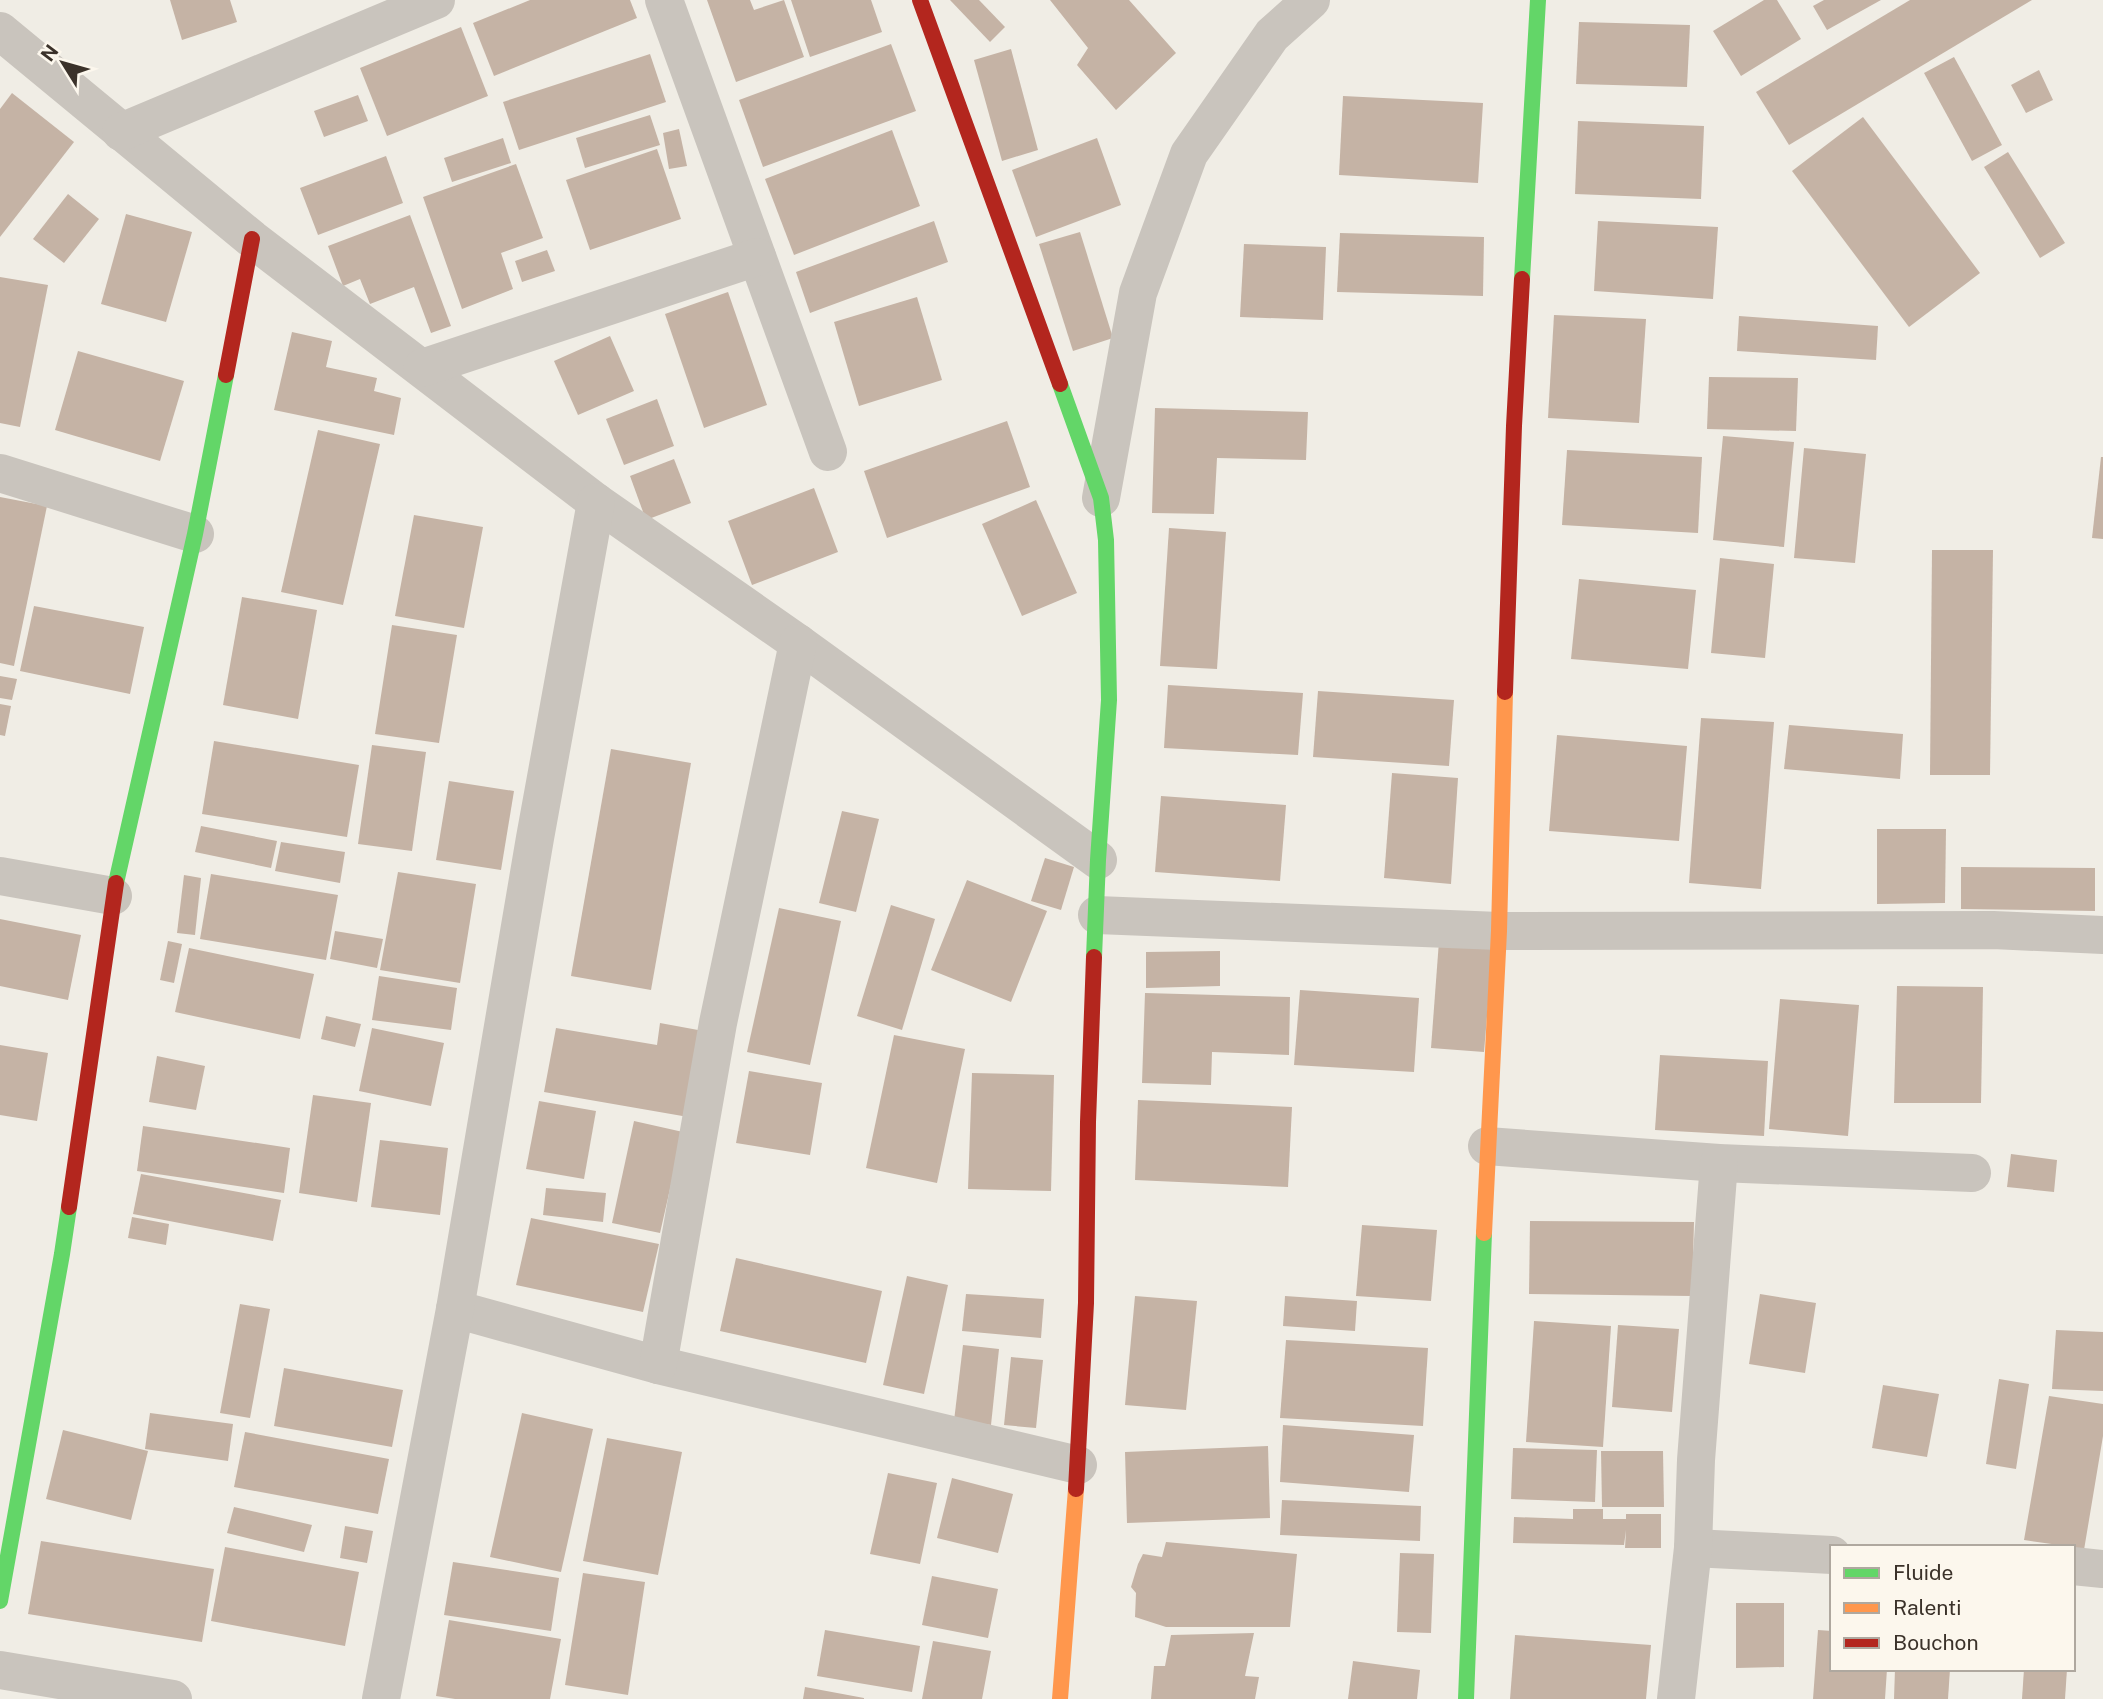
<svg xmlns="http://www.w3.org/2000/svg" width="2103" height="1699" font-family="'Public Sans',sans-serif">
	<style>
		.building { fill: #c5b3a5 }
		.lines { fill: none; stroke-linecap: round; stroke-linejoin: round }
		.street { stroke: #c9c4bd; stroke-width: 38 }
		.fast { stroke: #63d668; stroke-width: 16 }
		.slow { stroke: #ff974d; stroke-width: 16 }
		.jam { stroke: #b3261e; stroke-width: 16 }
	</style>
	<rect width="100%" height="100%" fill="#f0ede5"/>
	<!-- building -->
	<g class="building">
		<polygon points="170,0 230,0 237,22 182,40"/>
		<polygon points="530,0 630,0 637,18 494,76 473,23"/>
		<polygon points="707,0 750,0 754,10 784,0 804,57 736,82"/>
		<polygon points="791,0 871,0 882,32 810,57"/>
		<polygon points="950,0 979,0 1005,27 990,42"/>
		<polygon points="1050,0 1129,0 1176,53 1116,110 1077,65 1088,48"/>
		<polygon points="1764,0 1777,0 1801,39 1741,76 1713,31"/>
		<polygon points="1824,0 1881,0 1827,30 1813,6"/>
		<polygon points="1910,0 2032,0 1789,145 1756,92"/>
		<polygon points="1579,22 1690,25 1687,87 1576,84"/>
		<polygon points="461,27 488,96 387,136 360,68"/>
		<polygon points="891,44 916,111 763,167 739,100"/>
		<polygon points="1011,49 1038,150 1002,161 974,60"/>
		<polygon points="650,54 666,102 519,150 503,102"/>
		<polygon points="1954,57 2002,145 1972,161 1924,73"/>
		<polygon points="2039,70 2053,100 2026,113 2011,85"/>
		<polygon points="12,93 74,142 0,237 0,109"/>
		<polygon points="358,95 368,121 324,137 314,111"/>
		<polygon points="1343,96 1483,103 1478,183 1339,175"/>
		<polygon points="650,115 660,145 585,168 576,138"/>
		<polygon points="1863,117 1980,273 1909,327 1792,171"/>
		<polygon points="1578,121 1704,126 1701,199 1575,194"/>
		<polygon points="679,129 687,166 669,169 663,133"/>
		<polygon points="892,130 920,206 794,255 765,179"/>
		<polygon points="503,138 511,163 452,182 444,158"/>
		<polygon points="1097,138 1121,205 1036,237 1012,170"/>
		<polygon points="657,149 681,219 590,250 566,180"/>
		<polygon points="2008,152 2065,243 2040,258 1984,167"/>
		<polygon points="386,156 403,203 318,235 300,188"/>
		<polygon points="516,164 543,238 501,253 513,289 462,309 423,197"/>
		<polygon points="68,194 99,219 64,263 33,239"/>
		<polygon points="126,214 192,232 166,322 101,304"/>
		<polygon points="410,215 451,326 431,333 414,287 370,304 360,279 343,286 328,246"/>
		<polygon points="934,221 948,262 810,313 796,272"/>
		<polygon points="1598,221 1718,227 1713,299 1594,291"/>
		<polygon points="1080,232 1113,338 1073,351 1039,244"/>
		<polygon points="1340,233 1484,237 1483,296 1337,292"/>
		<polygon points="1244,244 1326,247 1323,320 1240,317"/>
		<polygon points="547,250 555,271 522,282 515,261"/>
		<polygon points="0,277 48,285 20,427 0,423"/>
		<polygon points="728,292 767,405 704,428 665,314"/>
		<polygon points="917,297 942,380 859,406 834,322"/>
		<polygon points="1554,315 1646,319 1639,423 1548,418"/>
		<polygon points="1739,316 1878,326 1876,360 1737,351"/>
		<polygon points="292,332 332,341 326,367 377,378 374,391 401,398 394,435 274,410"/>
		<polygon points="610,336 634,391 578,415 554,361"/>
		<polygon points="78,351 184,381 160,461 55,430"/>
		<polygon points="1709,377 1798,378 1796,431 1707,429"/>
		<polygon points="657,399 674,446 624,465 606,419"/>
		<polygon points="1155,408 1308,412 1306,460 1217,458 1214,514 1152,513"/>
		<polygon points="1007,421 1030,487 887,538 864,471"/>
		<polygon points="318,430 380,444 343,605 281,592"/>
		<polygon points="1723,436 1794,442 1784,547 1713,540"/>
		<polygon points="1804,448 1866,454 1855,563 1794,558"/>
		<polygon points="1567,450 1702,457 1698,533 1562,525"/>
		<polygon points="2101,457 2103,457 2103,539 2092,538"/>
		<polygon points="674,459 691,503 646,520 630,476"/>
		<polygon points="814,488 838,552 752,585 728,521"/>
		<polygon points="0,497 47,506 14,666 0,663"/>
		<polygon points="1036,500 1077,593 1022,616 982,524"/>
		<polygon points="414,515 483,527 464,628 395,616"/>
		<polygon points="1169,528 1226,532 1217,669 1160,666"/>
		<polygon points="1932,550 1993,550 1990,775 1930,775"/>
		<polygon points="1720,558 1774,564 1765,658 1711,653"/>
		<polygon points="1579,579 1696,590 1688,669 1571,659"/>
		<polygon points="242,597 317,610 298,719 223,705"/>
		<polygon points="34,606 144,627 130,694 20,671"/>
		<polygon points="392,625 457,635 439,743 375,734"/>
		<polygon points="0,676 17,679 12,700 0,698"/>
		<polygon points="1168,685 1303,693 1298,755 1164,748"/>
		<polygon points="1318,691 1454,700 1449,766 1313,757"/>
		<polygon points="0,704 11,706 5,736 0,735"/>
		<polygon points="1701,718 1774,722 1761,889 1689,883"/>
		<polygon points="1789,725 1903,734 1900,779 1784,769"/>
		<polygon points="1557,735 1687,746 1679,841 1549,831"/>
		<polygon points="214,741 359,765 347,837 202,814"/>
		<polygon points="372,745 426,752 412,851 358,844"/>
		<polygon points="611,749 691,763 651,990 571,976"/>
		<polygon points="1392,773 1458,778 1451,884 1384,878"/>
		<polygon points="449,781 514,791 501,870 436,860"/>
		<polygon points="1161,796 1286,805 1280,881 1155,872"/>
		<polygon points="842,811 879,819 856,912 819,903"/>
		<polygon points="201,826 277,841 271,868 195,852"/>
		<polygon points="1877,829 1946,829 1945,903 1877,904"/>
		<polygon points="281,842 345,852 340,883 275,871"/>
		<polygon points="1045,858 1074,867 1061,910 1031,901"/>
		<polygon points="1961,867 2095,868 2095,911 1961,909"/>
		<polygon points="398,872 476,884 460,983 380,970"/>
		<polygon points="211,874 338,895 326,960 200,939"/>
		<polygon points="184,875 201,878 195,935 177,933"/>
		<polygon points="967,880 1047,911 1011,1002 931,970"/>
		<polygon points="891,905 935,919 902,1030 857,1016"/>
		<polygon points="779,908 841,921 810,1065 747,1052"/>
		<polygon points="0,919 81,935 68,1000 0,986"/>
		<polygon points="335,931 383,939 377,968 330,959"/>
		<polygon points="168,941 182,944 174,983 160,980"/>
		<polygon points="1439,941 1493,945 1484,1052 1431,1048"/>
		<polygon points="189,948 314,974 300,1039 175,1012"/>
		<polygon points="1220,951 1220,986 1146,988 1146,952"/>
		<polygon points="379,976 457,988 451,1030 372,1020"/>
		<polygon points="1897,986 1983,987 1981,1103 1894,1103"/>
		<polygon points="1300,990 1419,998 1414,1072 1294,1065"/>
		<polygon points="1145,993 1290,997 1289,1055 1212,1052 1211,1085 1142,1083"/>
		<polygon points="1780,999 1859,1005 1848,1136 1769,1129"/>
		<polygon points="326,1016 361,1024 355,1047 321,1039"/>
		<polygon points="660,1023 709,1032 694,1118 544,1092 556,1028 657,1045"/>
		<polygon points="372,1028 444,1043 431,1106 359,1091"/>
		<polygon points="894,1035 965,1049 937,1183 866,1168"/>
		<polygon points="0,1045 48,1053 37,1121 0,1115"/>
		<polygon points="1660,1055 1768,1061 1764,1136 1655,1130"/>
		<polygon points="157,1056 205,1066 196,1110 149,1102"/>
		<polygon points="749,1071 822,1083 810,1155 736,1143"/>
		<polygon points="972,1073 1054,1075 1051,1191 968,1189"/>
		<polygon points="313,1095 371,1103 357,1202 299,1193"/>
		<polygon points="1138,1100 1292,1107 1288,1187 1135,1180"/>
		<polygon points="539,1101 596,1111 584,1179 526,1169"/>
		<polygon points="634,1121 683,1132 660,1233 612,1223"/>
		<polygon points="143,1126 290,1148 284,1193 137,1171"/>
		<polygon points="380,1140 448,1148 440,1215 371,1207"/>
		<polygon points="2011,1154 2057,1160 2054,1192 2007,1187"/>
		<polygon points="141,1174 281,1200 273,1241 133,1214"/>
		<polygon points="546,1188 606,1193 603,1222 543,1215"/>
		<polygon points="132,1217 169,1224 166,1245 128,1238"/>
		<polygon points="531,1218 659,1244 643,1312 516,1285"/>
		<polygon points="1530,1221 1694,1222 1692,1296 1529,1294"/>
		<polygon points="1362,1225 1437,1230 1431,1301 1356,1296"/>
		<polygon points="736,1258 882,1291 866,1363 720,1331"/>
		<polygon points="907,1276 948,1285 924,1394 883,1385"/>
		<polygon points="966,1294 1044,1299 1041,1338 962,1331"/>
		<polygon points="1760,1294 1816,1303 1805,1373 1749,1364"/>
		<polygon points="1135,1296 1197,1301 1186,1410 1125,1405"/>
		<polygon points="1285,1296 1357,1301 1355,1331 1283,1326"/>
		<polygon points="240,1304 270,1309 250,1418 220,1413"/>
		<polygon points="1534,1321 1611,1326 1603,1447 1526,1442"/>
		<polygon points="1618,1325 1679,1329 1672,1412 1612,1407"/>
		<polygon points="2056,1330 2103,1332 2103,1391 2052,1389"/>
		<polygon points="1286,1340 1428,1348 1423,1426 1280,1418"/>
		<polygon points="963,1345 999,1349 991,1425 954,1421"/>
		<polygon points="1011,1357 1043,1360 1036,1428 1004,1425"/>
		<polygon points="284,1368 403,1390 392,1447 274,1426"/>
		<polygon points="1999,1379 2029,1384 2016,1469 1986,1464"/>
		<polygon points="1883,1385 1939,1394 1927,1457 1872,1448"/>
		<polygon points="2049,1396 2103,1404 2103,1436 2084,1550 2073,1548 2073,1547 2024,1540"/>
		<polygon points="150,1413 233,1424 228,1461 145,1449"/>
		<polygon points="522,1413 593,1429 561,1572 490,1557"/>
		<polygon points="1283,1425 1414,1435 1409,1492 1280,1482"/>
		<polygon points="63,1430 148,1451 131,1520 46,1499"/>
		<polygon points="245,1432 389,1459 378,1514 234,1487"/>
		<polygon points="607,1438 682,1452 658,1575 583,1561"/>
		<polygon points="1268,1446 1270,1518 1127,1523 1125,1452"/>
		<polygon points="1513,1448 1597,1450 1595,1502 1511,1499"/>
		<polygon points="1601,1451 1663,1451 1664,1507 1602,1507"/>
		<polygon points="888,1473 937,1483 920,1564 870,1554"/>
		<polygon points="952,1478 1013,1494 998,1553 937,1538"/>
		<polygon points="1282,1500 1421,1506 1420,1541 1280,1535"/>
		<polygon points="234,1507 312,1525 304,1552 227,1533"/>
		<polygon points="1573,1509 1603,1509 1603,1519 1626,1519 1626,1514 1661,1514 1661,1548 1625,1548 1626,1530 1624,1545 1513,1543 1514,1517 1573,1519"/>
		<polygon points="345,1526 373,1531 367,1563 340,1558"/>
		<polygon points="41,1541 214,1569 202,1642 28,1614"/>
		<polygon points="1166,1542 1297,1554 1290,1627 1166,1627 1135,1617 1136,1593 1131,1587 1138,1564 1143,1554 1162,1557"/>
		<polygon points="225,1547 359,1572 345,1646 211,1621"/>
		<polygon points="1400,1553 1434,1554 1431,1633 1397,1632"/>
		<polygon points="453,1562 559,1578 551,1631 444,1615"/>
		<polygon points="583,1573 645,1582 628,1695 565,1685"/>
		<polygon points="932,1576 998,1589 988,1638 922,1625"/>
		<polygon points="1736,1603 1784,1603 1784,1667 1736,1668"/>
		<polygon points="449,1620 561,1639 550,1699 455,1699 436,1696"/>
		<polygon points="825,1630 920,1646 912,1692 817,1676"/>
		<polygon points="1818,1630 1832,1631 1832,1669 1887,1669 1885,1699 1813,1699"/>
		<polygon points="1254,1633 1245,1676 1259,1677 1255,1699 1151,1699 1154,1666 1165,1666 1171,1635"/>
		<polygon points="1515,1635 1651,1645 1646,1699 1510,1699"/>
		<polygon points="933,1641 991,1651 982,1699 922,1699"/>
		<polygon points="1353,1661 1420,1670 1417,1699 1348,1699"/>
		<polygon points="1895,1669 1950,1669 1948,1699 1894,1699"/>
		<polygon points="2024,1669 2067,1669 2065,1699 2022,1699"/>
		<polygon points="805,1687 864,1698 864,1699 803,1699"/>
	</g>
	<g class="lines">
		<!-- street -->
		<g class="street">
			<polyline points="664,0 828,452"/>
			<polyline points="0,31 252,239 596,502 798,643 1098,860"/>
			<polyline points="121,132 436,0"/>
			<polyline points="422,368 757,257"/>
			<polyline points="0,473 195,534"/>
			<polyline points="1101,498 1138,293 1189,154 1272,35 1311,0"/>
			<polyline points="0,876 113,896"/>
			<polyline points="1097,915 1499,931 1993,930 2103,935"/>
			<polyline points="1487,1146 1719,1163 1972,1173"/>
			<polyline points="455,1309 658,1365 1078,1465"/>
			<polyline points="658,1365 718,1023 798,643"/>
			<polyline points="1693,1548 1832,1555"/>
			<polyline points="2073,1566 2103,1569"/>
			<polyline points="0,1670 173,1699"/>
			<polyline points="381,1699 455,1309 535,838 596,502"/>
			<polyline points="1676,1699 1693,1548 1696,1460 1719,1163"/>
		</g>
		<!-- fast -->
		<g class="fast">
			<polyline points="1522,279 1538,0"/>
			<polyline points="1060,384 1101,498 1106,540 1109,700 1098,860 1094,957"/>
			<polyline points="116,883 195,534 226,375"/>
			<polyline points="0,1601 62,1254 69,1207"/>
			<polyline points="1466,1699 1484,1233"/>
		</g>
		<!-- slow -->
		<g class="slow">
			<polyline points="1484,1233 1499,931 1505,692"/>
			<polyline points="1060,1699 1076,1489"/>
		</g>
		<!-- jam -->
		<g class="jam">
			<polyline points="920,0 1060,384"/>
			<polyline points="226,375 252,239"/>
			<polyline points="1505,692 1514,426 1522,279"/>
			<polyline points="69,1207 116,883"/>
			<polyline points="1076,1489 1086,1303 1088,1122 1094,957"/>
		</g>
	</g>
	<!-- legend -->
	<rect x="1830" y="1545" width="245" height="126" fill="#fcf7ed" stroke="#afa89f" stroke-width="2"/>
	<rect x="1844" y="1568" width="35" height="10" fill="#63d668" stroke="#afa89f" stroke-width="2"/>
	<text x="1893" y="1580" font-size="21" fill="#3b322a">Fluide</text>
	<rect x="1844" y="1603" width="35" height="10" fill="#ff974d" stroke="#afa89f" stroke-width="2"/>
	<text x="1893" y="1615" font-size="21" fill="#3b322a">Ralenti</text>
	<rect x="1844" y="1638" width="35" height="10" fill="#b3261e" stroke="#afa89f" stroke-width="2"/>
	<text x="1893" y="1650" font-size="21" fill="#3b322a">Bouchon</text>
	<!-- north arrow -->
	<g transform="translate(63 63) rotate(307)" stroke="#fcf7ed" stroke-width="5" paint-order="stroke">
	<path d="M0-5L12 26L0 18L-12 26Z" fill="#3b322a"/>
	<text y="-10" font-size="19" font-weight="bold" text-anchor="middle" fill="#3b322a">N</text>
	</g>
</svg>
